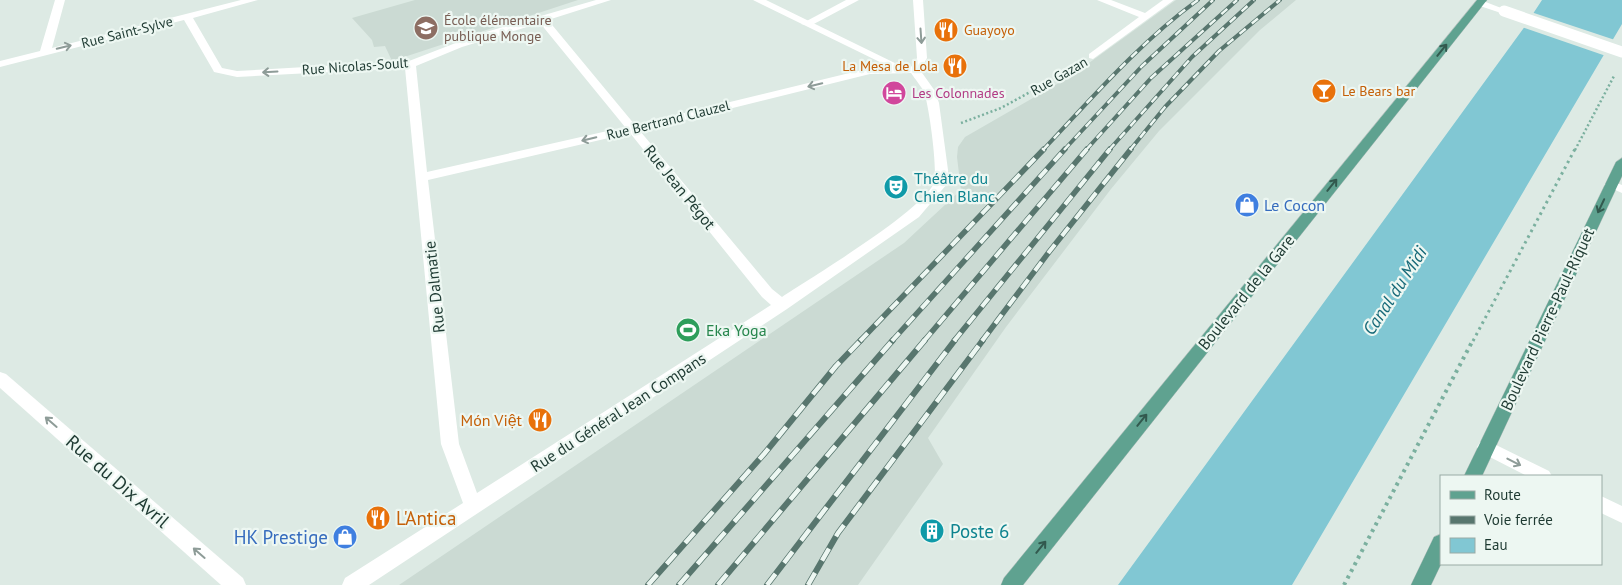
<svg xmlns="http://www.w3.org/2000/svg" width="1622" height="585" font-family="'PT Sans',sans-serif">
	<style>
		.built { fill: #cbdad3 }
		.water { fill: #81c7d3 }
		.pier { fill: #ddeae4 }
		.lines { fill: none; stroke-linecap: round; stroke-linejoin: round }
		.primary-casing { stroke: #bcc4c2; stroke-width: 1 }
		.path-far2 { stroke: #7bb09f; stroke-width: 2.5; stroke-dasharray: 2 2.5; stroke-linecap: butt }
		.path-far1 { stroke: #7bb09f; stroke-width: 3; stroke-dasharray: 2.5 4; stroke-linecap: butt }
		.path { stroke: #7bb09f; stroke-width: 4; stroke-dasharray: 3 4.5; stroke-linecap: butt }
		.service { fill: #fff; fill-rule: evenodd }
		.minor { fill: #fff; fill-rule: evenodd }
		.tertiary { fill: #fff; fill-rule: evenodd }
		.primary { fill: #5fa290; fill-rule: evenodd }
		.rail-far2-casing { stroke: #58766e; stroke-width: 4 }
		.rail-far1-casing { stroke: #58766e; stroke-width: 5.5 }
		.rail-casing { stroke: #58766e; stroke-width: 6 }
		.rail-far2 { stroke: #edf7f2; stroke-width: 2.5; stroke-dasharray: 8; stroke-linecap: butt }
		.rail-far1 { stroke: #edf7f2; stroke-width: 4; stroke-dasharray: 11; stroke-linecap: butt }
		.rail { stroke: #edf7f2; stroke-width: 4.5; stroke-dasharray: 14; stroke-linecap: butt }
		.tertiary-bridge { stroke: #fff; stroke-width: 11 }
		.oneway { stroke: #8e9c98 }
		.oneway2 { stroke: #32594e }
		.labels { text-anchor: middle; stroke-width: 4.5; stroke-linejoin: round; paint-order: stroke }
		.far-education-label { font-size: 14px; fill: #785e54; stroke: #edf7f2; text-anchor: start }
		.far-food-label { font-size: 14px; fill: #c56008; stroke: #edf7f2; text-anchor: start }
		.far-street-label { font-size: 14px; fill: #1e3a32; stroke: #edf7f2 }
		.far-hotel-label { font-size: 14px; fill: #b23c85; stroke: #edf7f2; text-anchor: start }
		.culture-label { font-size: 16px; fill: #0d838f; stroke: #edf7f2; text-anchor: start }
		.street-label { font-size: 16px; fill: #1e3a32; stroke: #edf7f2 }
		.shop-label { font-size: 16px; fill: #366cbe; stroke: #edf7f2; text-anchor: start }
		.leisure-label { font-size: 16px; fill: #27864d; stroke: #edf7f2; text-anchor: start }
		.food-label { font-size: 16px; fill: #c56008; stroke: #edf7f2; text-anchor: end }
		.water-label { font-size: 18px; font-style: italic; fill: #166978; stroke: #edf7f2 }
		.near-street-label { font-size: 19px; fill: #1e3a32; stroke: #edf7f2 }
		.near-food-label { font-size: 19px; fill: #c56008; stroke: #edf7f2; text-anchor: start }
		.near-culture-label { font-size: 19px; fill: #0d838f; stroke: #edf7f2; text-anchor: start }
		.near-shop-label { font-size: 19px; fill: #366cbe; stroke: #edf7f2; text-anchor: end }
	</style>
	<rect width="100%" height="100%" fill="#ddeae4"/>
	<!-- built -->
	<g class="built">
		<polygon points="415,0 578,0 392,61 385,46 374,47 372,40 352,18"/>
		<polygon points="1176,0 1296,0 1260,30 1159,131 1111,189 1006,327 928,438 943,464 858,585 399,585 904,243 961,190 957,157 958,147 965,137 1071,76"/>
	</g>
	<!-- water -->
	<polygon class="water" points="1542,0 1622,0 1622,24 1292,585 1118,585 1523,29"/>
	<!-- pier -->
	<polygon class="pier" points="1531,12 1615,40 1606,56 1522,27"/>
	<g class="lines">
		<defs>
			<g id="primary">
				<polygon points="1477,0 1487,0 1023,585 1001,585 1004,578"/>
				<polygon points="1622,158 1622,176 1482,476 1464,476 1616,162"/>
				<polygon points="1441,534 1441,564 1431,585 1411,585 1434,537"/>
			</g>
		</defs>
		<!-- primary casing -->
		<use href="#primary" class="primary-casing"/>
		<!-- path-far2 -->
		<g class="path-far2">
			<polyline points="961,123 1001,108 1074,68"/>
			<polyline points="1575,150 1614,76"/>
		</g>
		<!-- path-far1 -->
		<polyline class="path-far1" points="1473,341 1575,149"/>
		<!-- path -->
		<polyline class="path" points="1344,585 1473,340"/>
		<!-- service -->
		<polygon class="service" points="846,0 859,0 810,26 801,24"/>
		<!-- minor -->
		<g class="minor">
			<path d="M55 0H65L52 48 241 0H258L193 18 222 68 237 71 409 61 479 34 596 0H611L548 20 635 125 870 68 890 67 753 0H766L903 67H911L917 58 913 0H923L927 58 920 70 935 91 939 103 948 170 947 184 919 217 787 309 369 585H342L345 578 463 503 441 444 405 68 237 77 214 72 213 70 184 20 0 67V61L40 51ZM540 23 625 127 427 172 416 66 462 47ZM911 73C915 79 921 86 924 92 929 105 938 171 934 183 922 211 812 277 782 297L772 289 640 131 870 74ZM630 133 762 297 771 305 477 493 459 444 428 180Z"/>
			<polygon points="1097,0 1111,0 1145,13 1163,0 1174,0 1093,59 1089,58 1089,54 1139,17"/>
			<polygon points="1611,181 1622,185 1622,193 1604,185"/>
			<polygon points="0,372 6,374 243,578 246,585 221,585 0,388"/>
			<polygon points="1486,440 1549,471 1552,476 1527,476 1480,452 1477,447 1480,442"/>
			<polygon points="1601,496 1622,506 1622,523 1601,513"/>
		</g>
		<!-- tertiary -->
		<polygon class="tertiary" points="1477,1 1483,1 1509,11 1504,14 1477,5"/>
		<!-- primary -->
		<use href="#primary" class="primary"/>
		<defs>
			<g id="rail-far2">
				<path d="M1043 150C1092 98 1140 42 1198 0"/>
				<polyline points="1064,150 1142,66 1213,0"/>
				<polyline points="1086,150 1151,78 1237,0"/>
				<polyline points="1109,150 1192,57 1254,0"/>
				<polyline points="1130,150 1165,107 1219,51 1280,0"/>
			</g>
			<g id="rail-far1">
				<polyline points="860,341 1044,149"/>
				<polyline points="892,341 1065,149"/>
				<polyline points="924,341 1087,149"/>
				<polyline points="954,341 1110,149"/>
				<polyline points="982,341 1049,252 1131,149"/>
			</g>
			<g id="rail">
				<polyline points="648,585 764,454 836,366 861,340"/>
				<polyline points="679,585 893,340"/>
				<polyline points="718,585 925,340"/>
				<polyline points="767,585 955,340"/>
				<polyline points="808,585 838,533 983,340"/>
			</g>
		</defs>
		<!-- rail-far2 casing -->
		<use href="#rail-far2" class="rail-far2-casing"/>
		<!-- rail-far1 casing -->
		<use href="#rail-far1" class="rail-far1-casing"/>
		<!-- rail casing -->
		<use href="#rail" class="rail-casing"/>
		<!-- rail-far2 -->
		<use href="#rail-far2" class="rail-far2"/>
		<!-- rail-far1 -->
		<use href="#rail-far1" class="rail-far1"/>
		<!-- rail -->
		<use href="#rail" class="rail"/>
		<!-- tertiary-bridge -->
		<polyline class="tertiary-bridge" points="1504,11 1622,52"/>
	</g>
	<!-- one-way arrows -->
	<defs><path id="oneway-shaft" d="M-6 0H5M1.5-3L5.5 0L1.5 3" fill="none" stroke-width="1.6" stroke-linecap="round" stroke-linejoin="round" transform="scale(1.25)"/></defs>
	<g class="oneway">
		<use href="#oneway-shaft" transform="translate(921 36) rotate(86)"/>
		<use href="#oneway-shaft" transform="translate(64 47) rotate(-14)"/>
		<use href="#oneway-shaft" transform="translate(270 72) rotate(177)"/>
		<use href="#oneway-shaft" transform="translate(815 85) rotate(166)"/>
		<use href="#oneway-shaft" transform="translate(589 139) rotate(167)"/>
		<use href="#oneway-shaft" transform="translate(51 422) rotate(-139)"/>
		<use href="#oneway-shaft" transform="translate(1514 462) rotate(27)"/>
		<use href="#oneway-shaft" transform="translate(199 553) rotate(-139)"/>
	</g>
	<g class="oneway2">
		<use href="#oneway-shaft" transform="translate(1442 50) rotate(-51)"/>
		<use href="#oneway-shaft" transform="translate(1332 185) rotate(-51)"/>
		<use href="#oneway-shaft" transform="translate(1601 206) rotate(115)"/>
		<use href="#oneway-shaft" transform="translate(1142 420) rotate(-51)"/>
		<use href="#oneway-shaft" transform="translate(1041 547) rotate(-51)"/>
	</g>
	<!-- icons -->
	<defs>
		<symbol id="school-disc" viewBox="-11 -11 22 22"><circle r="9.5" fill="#8d6e63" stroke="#edf7f2"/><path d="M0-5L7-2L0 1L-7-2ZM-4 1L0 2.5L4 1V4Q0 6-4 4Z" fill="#fff"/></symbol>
		<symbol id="restaurant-disc" viewBox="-11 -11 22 22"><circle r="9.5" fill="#e8710a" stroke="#edf7f2"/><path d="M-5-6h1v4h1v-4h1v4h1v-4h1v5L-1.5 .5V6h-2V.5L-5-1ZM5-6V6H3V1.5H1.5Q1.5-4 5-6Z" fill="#fff"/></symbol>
		<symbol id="bar-disc" viewBox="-11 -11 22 22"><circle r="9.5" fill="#e8710a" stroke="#edf7f2"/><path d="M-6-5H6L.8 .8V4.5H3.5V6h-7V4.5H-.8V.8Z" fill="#fff"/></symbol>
		<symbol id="hotel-disc" viewBox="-11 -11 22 22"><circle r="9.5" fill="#d1479c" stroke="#edf7f2"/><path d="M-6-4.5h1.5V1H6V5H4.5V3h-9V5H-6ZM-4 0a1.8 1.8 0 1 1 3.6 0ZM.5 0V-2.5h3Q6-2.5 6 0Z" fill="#fff"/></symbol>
		<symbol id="theatre-disc" viewBox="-11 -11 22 22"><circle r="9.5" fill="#0f9aa8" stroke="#edf7f2"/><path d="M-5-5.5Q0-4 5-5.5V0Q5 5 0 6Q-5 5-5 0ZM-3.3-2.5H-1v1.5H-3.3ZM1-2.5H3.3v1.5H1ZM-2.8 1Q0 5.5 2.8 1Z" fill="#fff"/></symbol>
		<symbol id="shop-disc" viewBox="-11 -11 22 22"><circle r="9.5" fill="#3f7fe0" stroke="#edf7f2"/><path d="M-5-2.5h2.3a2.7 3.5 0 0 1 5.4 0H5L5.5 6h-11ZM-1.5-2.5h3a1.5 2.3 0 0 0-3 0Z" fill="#fff"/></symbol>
		<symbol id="stadium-disc" viewBox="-11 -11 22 22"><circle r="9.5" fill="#2e9e5b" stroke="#edf7f2"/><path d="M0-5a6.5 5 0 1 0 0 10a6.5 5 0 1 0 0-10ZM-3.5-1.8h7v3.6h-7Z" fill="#fff"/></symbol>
		<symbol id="building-disc" viewBox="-11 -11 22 22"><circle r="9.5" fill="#0f9aa8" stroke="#edf7f2"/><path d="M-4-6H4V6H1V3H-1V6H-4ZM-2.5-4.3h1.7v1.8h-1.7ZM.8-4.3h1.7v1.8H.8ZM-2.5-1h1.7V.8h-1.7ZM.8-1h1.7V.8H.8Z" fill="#fff"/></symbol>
	</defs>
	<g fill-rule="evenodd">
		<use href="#school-disc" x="412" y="14" width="28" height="28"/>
		<use href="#restaurant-disc" x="932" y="16" width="28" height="28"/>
		<use href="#restaurant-disc" x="941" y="52" width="28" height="28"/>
		<use href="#bar-disc" x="1310" y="77" width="28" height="28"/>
		<use href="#hotel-disc" x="880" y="79" width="28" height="28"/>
		<use href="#theatre-disc" x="882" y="173" width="28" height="28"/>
		<use href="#shop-disc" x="1233" y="191" width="28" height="28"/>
		<use href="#stadium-disc" x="674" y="316" width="28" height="28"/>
		<use href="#restaurant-disc" x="526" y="406" width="28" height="28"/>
		<use href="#restaurant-disc" x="364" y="504" width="28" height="28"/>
		<use href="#building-disc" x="918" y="517" width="28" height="28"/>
		<use href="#shop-disc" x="331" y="523" width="28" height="28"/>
	</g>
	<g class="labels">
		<!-- far-education labels -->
		<g class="far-education-label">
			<text x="444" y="25">École élémentaire<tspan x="444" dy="16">publique Monge</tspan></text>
		</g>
		<!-- far-food labels -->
		<g class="far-food-label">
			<text x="964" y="35">Guayoyo</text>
			<text x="938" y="71" text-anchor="end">La Mesa de Lola</text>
			<text x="1342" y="96">Le Bears bar</text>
		</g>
		<!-- far-street labels -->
		<g class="far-street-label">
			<text transform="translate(127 32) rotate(-14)" y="5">Rue Saint-Sylve</text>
			<text transform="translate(355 66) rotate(-4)" y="5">Rue Nicolas-Soult</text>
			<text transform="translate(1059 76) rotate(-30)" y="5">Rue Gazan</text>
			<text transform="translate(668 120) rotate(-14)" y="5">Rue Bertrand Clauzel</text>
		</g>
		<!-- far-hotel labels -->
		<g class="far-hotel-label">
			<text x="912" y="98">Les Colonnades</text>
		</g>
		<!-- culture labels -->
		<g class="culture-label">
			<text x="914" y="184">Théâtre du<tspan x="914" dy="18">Chien Blanc</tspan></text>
		</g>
		<!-- street labels -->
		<g class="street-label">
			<text transform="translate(680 187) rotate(51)" y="6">Rue Jean Pégot</text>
			<text transform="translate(434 287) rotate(-96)" y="6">Rue Dalmatie</text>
			<text transform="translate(1246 292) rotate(-51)" y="6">Boulevard de la Gare</text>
			<text transform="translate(1547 319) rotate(-65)" y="6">Boulevard Pierre-Paul-Riquet</text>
			<text transform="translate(618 412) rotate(-33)" y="6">Rue du Général Jean Compans</text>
		</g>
		<!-- shop labels -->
		<g class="shop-label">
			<text x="1264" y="211">Le Cocon</text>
		</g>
		<!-- leisure labels -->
		<g class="leisure-label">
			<text x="706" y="336">Eka Yoga</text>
		</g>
		<!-- food labels -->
		<g class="food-label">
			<text x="522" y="426">Món Việt</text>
		</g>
		<!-- water labels -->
		<g class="water-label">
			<text transform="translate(1395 291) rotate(-57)" y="6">Canal du Midi</text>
		</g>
		<!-- near-street labels -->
		<g class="near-street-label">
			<text transform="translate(118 481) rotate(41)" y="7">Rue du Dix Avril</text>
		</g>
		<!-- near-food labels -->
		<g class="near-food-label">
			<text x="396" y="525">L'Antica</text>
		</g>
		<!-- near-culture labels -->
		<g class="near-culture-label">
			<text x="950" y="538">Poste 6</text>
		</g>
		<!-- near-shop labels -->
		<g class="near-shop-label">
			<text x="328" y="544">HK Prestige</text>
		</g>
	</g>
	<!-- legend -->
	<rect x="1440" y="475" width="162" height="90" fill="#edf7f2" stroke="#9aaba5"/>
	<rect x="1450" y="491" width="25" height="8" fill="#5fa290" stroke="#9aaba5"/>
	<text x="1484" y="500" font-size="15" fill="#1e3a32">Route</text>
	<rect x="1450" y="516" width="25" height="8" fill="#58766e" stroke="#9aaba5"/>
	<text x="1484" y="525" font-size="15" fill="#1e3a32">Voie ferrée</text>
	<rect x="1450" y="538" width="25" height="15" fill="#81c7d3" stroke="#9aaba5"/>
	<text x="1484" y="550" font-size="15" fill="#1e3a32">Eau</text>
</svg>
